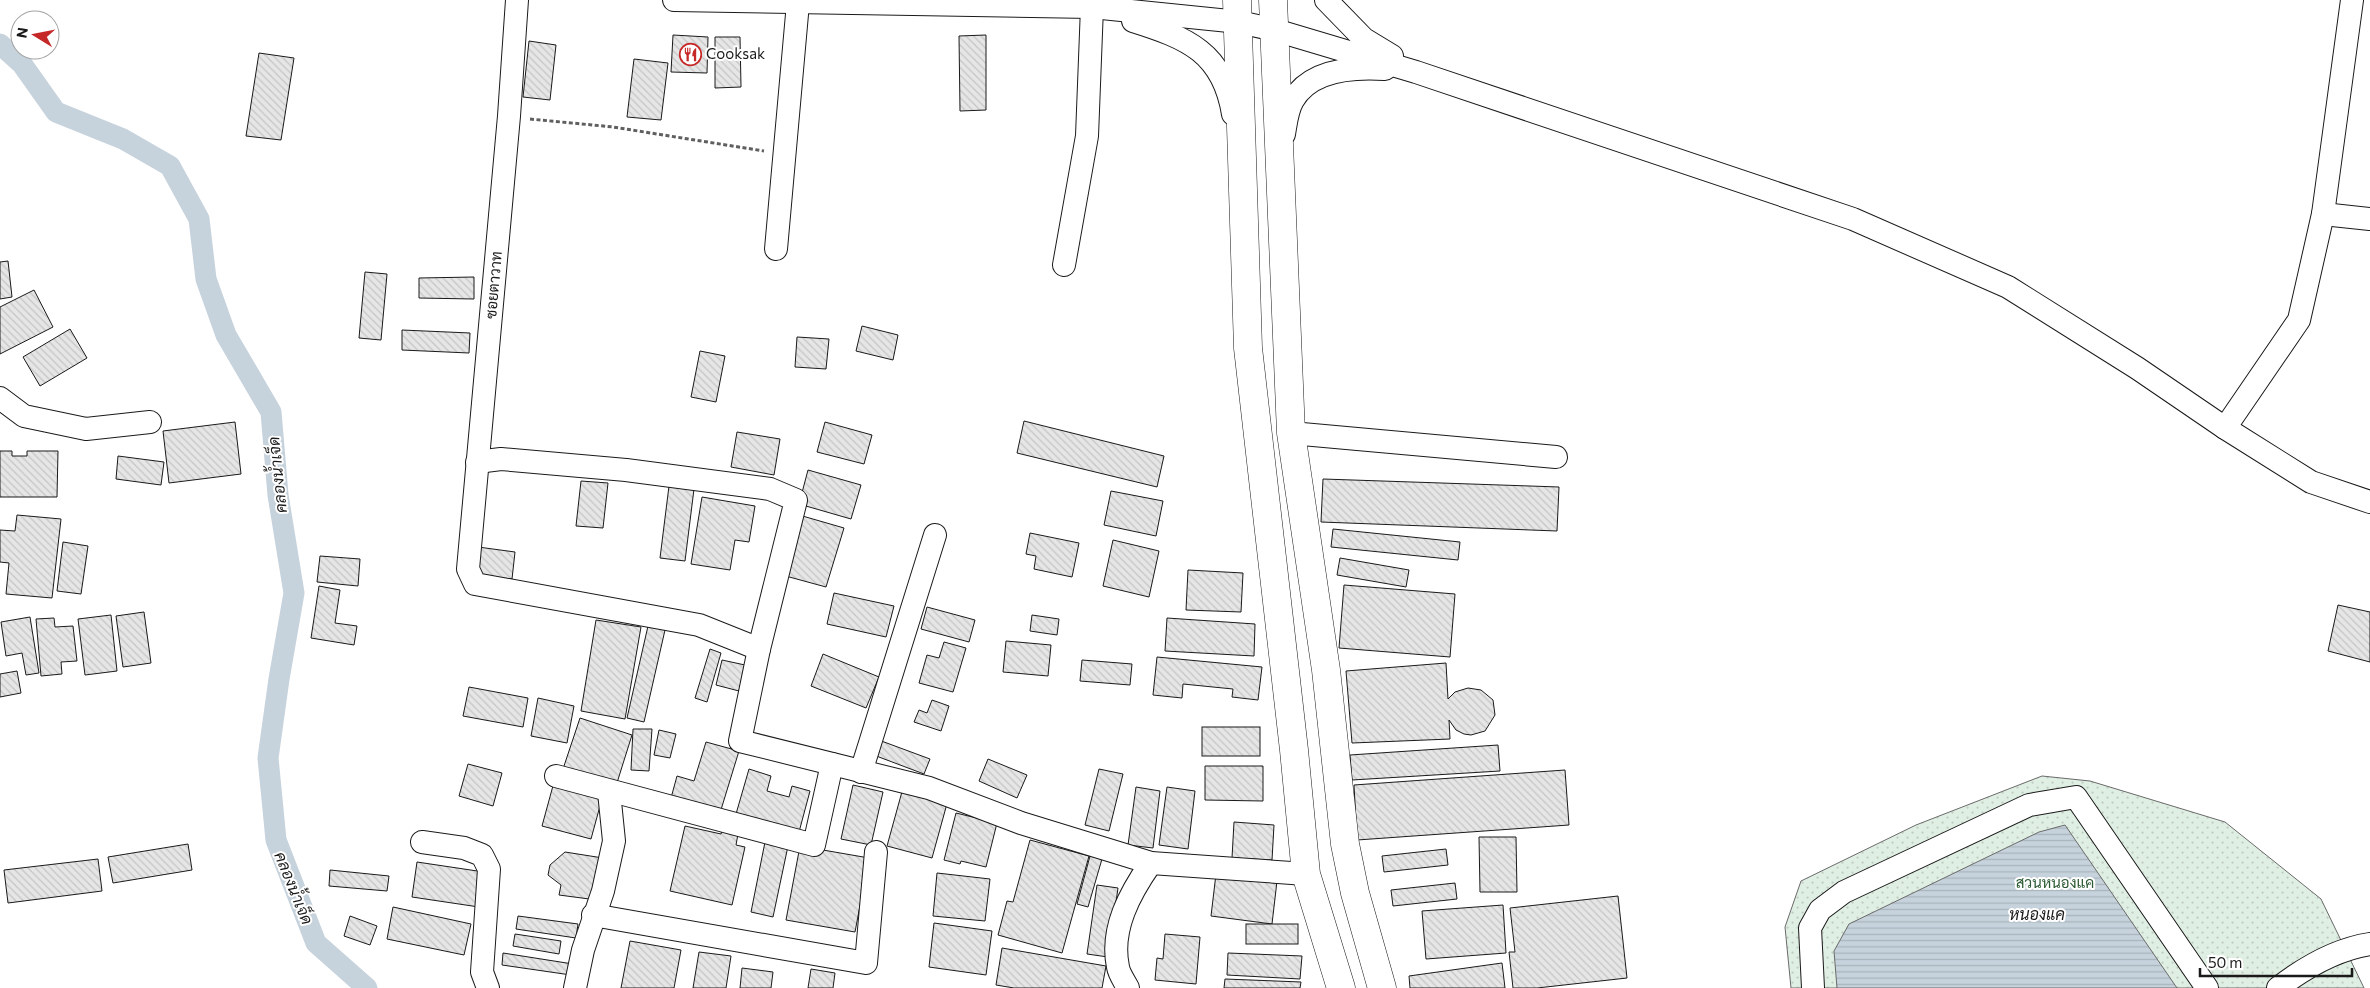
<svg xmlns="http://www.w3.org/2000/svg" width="2370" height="988" font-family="Commissioner,Sarabun,sans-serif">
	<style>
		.park { fill: url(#park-dots); stroke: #6a6a6a }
		.water { fill: url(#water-rules); stroke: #6a6a6a }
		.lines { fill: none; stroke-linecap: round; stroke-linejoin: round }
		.canal { stroke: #c6d2dc; stroke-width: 21 }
		.building { fill: url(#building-back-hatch); stroke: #1a1a1a }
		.minor-casing { stroke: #1a1a1a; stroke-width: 24 }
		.major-casing { stroke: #1a1a1a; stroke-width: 29 }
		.path { stroke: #5f5f5f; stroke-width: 3; stroke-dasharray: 4 2.5; stroke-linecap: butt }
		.minor { stroke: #fff; stroke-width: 22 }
		.major { stroke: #fff; stroke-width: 28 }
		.labels { text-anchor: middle; stroke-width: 4; stroke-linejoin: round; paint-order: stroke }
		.poi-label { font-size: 15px; fill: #1a1a1a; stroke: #fff; text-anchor: start }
		.street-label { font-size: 15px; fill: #1a1a1a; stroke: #fff }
		.park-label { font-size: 15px; fill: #2b5a34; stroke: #fff }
		.water-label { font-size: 16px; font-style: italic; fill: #1a1a1a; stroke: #fff }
	</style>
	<defs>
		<pattern id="park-dots" width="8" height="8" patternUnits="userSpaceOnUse" patternTransform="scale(1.25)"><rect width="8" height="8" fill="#e0efe3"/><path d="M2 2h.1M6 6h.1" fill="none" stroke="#c0ccc2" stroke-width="1.8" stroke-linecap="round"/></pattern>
		<pattern id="water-rules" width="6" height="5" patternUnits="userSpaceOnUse" patternTransform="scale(1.25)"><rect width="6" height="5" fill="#c6d2dc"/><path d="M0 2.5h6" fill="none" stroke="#aab4bc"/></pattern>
		<pattern id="building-back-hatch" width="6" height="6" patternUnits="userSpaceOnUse" patternTransform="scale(1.25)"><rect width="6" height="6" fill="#e6e6e6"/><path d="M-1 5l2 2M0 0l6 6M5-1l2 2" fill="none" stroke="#c5c5c5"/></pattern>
	</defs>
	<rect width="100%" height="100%" fill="#fff"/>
	<!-- park -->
	<polygon class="park" points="2042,776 2090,781 2225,822 2321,899 2364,988 1791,988 1785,927 1801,881 1916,825"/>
	<!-- water -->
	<polygon class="water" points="2065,825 2177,988 1837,988 1834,951 1849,924 2039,832"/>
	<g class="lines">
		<!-- canal -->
		<polyline class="canal" points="0,44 22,64 56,112 123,139 170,166 199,219 206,279 226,335 271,412 278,495 294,593 279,679 268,758 276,840 316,943 367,988"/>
	</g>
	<!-- building -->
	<g class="building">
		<polygon points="673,35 708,37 707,73 671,72"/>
		<polygon points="986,35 986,110 960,111 959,36"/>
		<polygon points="715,37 740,37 741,87 715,88"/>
		<polygon points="529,41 556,45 550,100 523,97"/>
		<polygon points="259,53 294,58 281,140 246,136"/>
		<polygon points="634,59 668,63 661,120 627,117"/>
		<polygon points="8,261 12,297 0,299 0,262"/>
		<polygon points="365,272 387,274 381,340 359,338"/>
		<polygon points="474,277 474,299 419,298 419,278"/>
		<polygon points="34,290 53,327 0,354 0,307"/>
		<polygon points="862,326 898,335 893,360 856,351"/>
		<polygon points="70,329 87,358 40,386 23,357"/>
		<polygon points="402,330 470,333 469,353 402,350"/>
		<polygon points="797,337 829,339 826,369 795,367"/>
		<polygon points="700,351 725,356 716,402 691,397"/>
		<polygon points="1024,421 1164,456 1157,487 1017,453"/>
		<polygon points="235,422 241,474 169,483 163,431"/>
		<polygon points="825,422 872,435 864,464 817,452"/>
		<polygon points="737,432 780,439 774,475 731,467"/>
		<polygon points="0,451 12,451 12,456 27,456 27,451 58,451 57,497 0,497"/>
		<polygon points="118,456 164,462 161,485 116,479"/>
		<polygon points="808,470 861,485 851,519 799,504"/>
		<polygon points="1323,479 1559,487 1557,531 1321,522"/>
		<polygon points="581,481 608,483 603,528 576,526"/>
		<polygon points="669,486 694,489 685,561 660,558"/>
		<polygon points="1111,491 1163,501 1156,536 1104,525"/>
		<polygon points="702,497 755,506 749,542 735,540 730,570 691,564"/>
		<polygon points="17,515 61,519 52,598 6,594 9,563 0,562 0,530 15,531"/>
		<polygon points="799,515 844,528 826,587 782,575"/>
		<polygon points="1333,529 1460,542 1458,560 1331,547"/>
		<polygon points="1030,533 1079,543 1072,577 1034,569 1036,556 1026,554"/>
		<polygon points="1113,540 1159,551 1149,597 1103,586"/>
		<polygon points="63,542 88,546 81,594 57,591"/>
		<polygon points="478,547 515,552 512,579 475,575"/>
		<polygon points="320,556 360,559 358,586 317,582"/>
		<polygon points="1340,558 1409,570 1406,587 1337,575"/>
		<polygon points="1188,570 1243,573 1241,612 1186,610"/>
		<polygon points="1344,585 1455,594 1450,657 1339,648"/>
		<polygon points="319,586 340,590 335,623 357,626 354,645 311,638"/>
		<polygon points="834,593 894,606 886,637 827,624"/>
		<polygon points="2338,605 2370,612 2370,662 2328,651"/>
		<polygon points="927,607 975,620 969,642 921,629"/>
		<polygon points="144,612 151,663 123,667 116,616"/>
		<polygon points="111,615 117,671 85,675 78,619"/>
		<polygon points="1032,615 1059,619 1057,635 1030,631"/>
		<polygon points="30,617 39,673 26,675 22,653 6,656 1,622"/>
		<polygon points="54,618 55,627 73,626 77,661 61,662 62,674 41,676 36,619"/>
		<polygon points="1167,618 1255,624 1254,656 1165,651"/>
		<polygon points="596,620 641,627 625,719 581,711"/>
		<polygon points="648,626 665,630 644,722 627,718"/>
		<polygon points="1006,641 1051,645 1048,676 1003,672"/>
		<polygon points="944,642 966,648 953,692 919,683 927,655 939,658"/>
		<polygon points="710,649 721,653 707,702 695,698"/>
		<polygon points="823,654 879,677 866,708 811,686"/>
		<polygon points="1157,657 1262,667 1258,700 1232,697 1233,689 1183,684 1182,698 1153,695"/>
		<polygon points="722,660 745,665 739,691 716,685"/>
		<polygon points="1082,660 1132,664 1130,685 1080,681"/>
		<polygon points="1446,663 1448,699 1455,692 1468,688 1481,690 1493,700 1495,715 1485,731 1471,735 1464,734 1456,730 1449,720 1450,739 1352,743 1346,671"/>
		<polygon points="17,671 21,693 0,697 0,674"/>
		<polygon points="469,687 528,698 523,727 463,716"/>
		<polygon points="538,698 574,706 567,743 531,736"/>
		<polygon points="932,700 949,706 941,731 914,722 919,710 927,713"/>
		<polygon points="580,718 632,735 616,786 563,769"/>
		<rect x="1202" y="727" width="58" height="29"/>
		<polygon points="633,729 652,729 649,771 631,770"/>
		<polygon points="659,730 676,734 670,758 654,755"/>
		<polygon points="876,739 930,759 924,774 871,754"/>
		<polygon points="706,742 739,751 720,813 671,798 677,776 694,781"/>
		<polygon points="1498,745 1500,771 1352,780 1350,755"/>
		<polygon points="988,759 1027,775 1017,798 979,781"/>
		<polygon points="468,764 502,773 493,806 459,796"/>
		<polygon points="1205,766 1263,766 1263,801 1205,800"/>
		<polygon points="749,769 771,776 767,791 789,797 792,786 810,791 799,832 736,814"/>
		<polygon points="1099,769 1123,774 1109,831 1085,825"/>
		<polygon points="1565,770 1569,825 1357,840 1354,785"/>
		<polygon points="554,782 603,795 591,839 542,826"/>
		<polygon points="853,785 883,792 871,845 841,839"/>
		<polygon points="1136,787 1160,791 1153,848 1128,845"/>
		<polygon points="1167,787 1195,791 1188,849 1159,845"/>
		<polygon points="903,788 948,800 932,858 887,846"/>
		<polygon points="956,813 997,823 986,867 961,861 960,864 944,860"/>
		<polygon points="1234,822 1274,825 1272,860 1232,858"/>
		<polygon points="685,826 721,834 722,830 738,834 736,845 745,847 732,905 670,891"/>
		<polygon points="1479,837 1516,837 1517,892 1480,892"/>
		<polygon points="1030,840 1089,856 1062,953 998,935 1007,901 1013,902"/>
		<polygon points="765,842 788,846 773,917 751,912"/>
		<polygon points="188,844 192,870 113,883 108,857"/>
		<polygon points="800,846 869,858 855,932 786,920"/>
		<polygon points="1446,849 1448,865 1384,872 1382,856"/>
		<polygon points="565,852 603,858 597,900 559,895 561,885 548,875 550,865"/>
		<polygon points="1090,856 1102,859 1088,907 1077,904"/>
		<polygon points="98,859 102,891 8,903 4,870"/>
		<polygon points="417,862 484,872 479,907 412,897"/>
		<polygon points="330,870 389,876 387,891 329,886"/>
		<polygon points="937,873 990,879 985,921 933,916"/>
		<polygon points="1216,874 1277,881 1272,924 1211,916"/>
		<polygon points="1455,883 1457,899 1393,906 1391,890"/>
		<polygon points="1097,885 1118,888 1108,957 1087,954"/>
		<polygon points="1618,896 1627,978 1537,988 1513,988 1509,952 1515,952 1510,908"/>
		<polygon points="1503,905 1506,953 1426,959 1422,911"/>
		<polygon points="393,907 471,924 464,955 387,939"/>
		<polygon points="350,916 377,926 370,945 344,936"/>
		<polygon points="518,916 578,924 576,938 516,929"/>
		<polygon points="934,923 992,931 986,975 929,967"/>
		<rect x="1246" y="924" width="52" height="20"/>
		<polygon points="515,934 561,941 559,954 513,946"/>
		<polygon points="1165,934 1200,937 1196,984 1155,980 1157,958 1163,959"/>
		<polygon points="630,941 681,950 674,988 621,988"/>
		<polygon points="1002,948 1106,966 1102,988 1014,988 996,985"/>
		<polygon points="699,952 731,956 726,988 693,988"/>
		<polygon points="503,953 573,964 571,975 502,965"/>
		<polygon points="1228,953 1302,956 1300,979 1227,975"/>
		<polygon points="1502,963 1505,988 1410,988 1409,976"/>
		<polygon points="742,968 773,972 771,988 740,988"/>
		<polygon points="811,969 835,973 833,988 808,988"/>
		<polygon points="1225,979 1301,982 1300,988 1224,988"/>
	</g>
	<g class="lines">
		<defs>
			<g id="minor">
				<polyline points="517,0 509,116 468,569 475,584 699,625 759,649"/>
				<polyline points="674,0 1092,7 1239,22 1275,30 1416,72 1853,219 2008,287 2137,368 2225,428 2311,482 2370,502"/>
				<polyline points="1326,0 1364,39 1392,56"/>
				<path d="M1133 21C1187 38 1223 52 1233 114"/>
				<path d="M1284 134C1286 123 1287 110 1293 100 1311 69 1354 67 1385 69"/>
				<polyline points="2323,214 2370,219"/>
				<polyline points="776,249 798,3"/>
				<polyline points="1064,265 1087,136 1092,7"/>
				<polyline points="0,398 24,416 86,429 150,422"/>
				<polyline points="2225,428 2299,320 2323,214 2352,0"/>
				<polyline points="1291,433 1556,457"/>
				<polyline points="477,462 501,459 626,470 770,489 796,500 759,649 740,741 929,788 1021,823 1151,863 1306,874"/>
				<polyline points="861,772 935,535"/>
				<polyline points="556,776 814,845 832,764"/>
				<polyline points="422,842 464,848 482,855 489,869 482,972 488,988"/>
				<polyline points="593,915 866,963 876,852"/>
				<polyline points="575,988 583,950 603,891 614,841 609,792"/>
				<path d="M1128 988C1125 982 1119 974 1118 967 1110 929 1130 893 1151 863"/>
				<polyline points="1813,988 1810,928 1820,910 1844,892 2029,805 2076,797 2207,988"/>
				<path d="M2278 988C2304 968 2337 949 2370 944"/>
			</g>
			<g id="major">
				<polyline points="1237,0 1248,348 1294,750 1306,874 1341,988"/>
				<polyline points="1273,0 1291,433 1326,670 1345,844 1355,893 1382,988"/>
			</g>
		</defs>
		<!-- minor casing -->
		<use href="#minor" class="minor-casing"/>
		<!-- major casing -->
		<use href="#major" class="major-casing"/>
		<!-- path -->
		<polyline class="path" points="530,119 613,127 764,151"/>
		<!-- minor -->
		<use href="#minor" class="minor"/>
		<!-- major -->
		<use href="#major" class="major"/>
	</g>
	<!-- icons -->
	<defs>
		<symbol id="restaurant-ring" viewBox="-11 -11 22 22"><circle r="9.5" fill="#fff" stroke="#c62828" stroke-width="1.5"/><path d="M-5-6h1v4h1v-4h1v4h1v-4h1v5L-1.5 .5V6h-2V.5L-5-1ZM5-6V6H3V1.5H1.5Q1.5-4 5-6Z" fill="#c62828"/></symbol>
	</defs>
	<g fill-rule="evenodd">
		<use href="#restaurant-ring" x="678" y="42" width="25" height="25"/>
	</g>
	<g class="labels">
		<!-- poi labels -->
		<g class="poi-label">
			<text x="706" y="59">Cooksak</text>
		</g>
		<!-- street labels -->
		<g class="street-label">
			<text transform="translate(494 285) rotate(-85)" y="5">ซอยตาวาท</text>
		</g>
		<!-- park labels -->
		<g class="park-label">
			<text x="2055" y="888">สวนหนองแค</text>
		</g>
		<!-- water labels -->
		<g class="water-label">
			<text transform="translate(277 475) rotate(-96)" y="6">คลองน้ำเจ็ด</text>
			<text transform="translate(294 888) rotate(68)" y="6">คลองน้ำเจ็ด</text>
			<text x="2037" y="920">หนองแค</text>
		</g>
	</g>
	<!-- north arrow -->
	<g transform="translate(35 35) rotate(280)"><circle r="24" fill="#ffffff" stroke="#a3a3a3"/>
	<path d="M0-4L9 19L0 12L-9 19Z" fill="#c62828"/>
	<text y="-8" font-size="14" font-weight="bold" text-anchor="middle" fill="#1a1a1a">N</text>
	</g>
	<!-- scale -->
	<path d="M2200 968v8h152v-8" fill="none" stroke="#1a1a1a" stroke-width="2.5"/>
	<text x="2208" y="968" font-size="15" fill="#1a1a1a" stroke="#ffffff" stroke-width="4" paint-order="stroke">50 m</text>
</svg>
